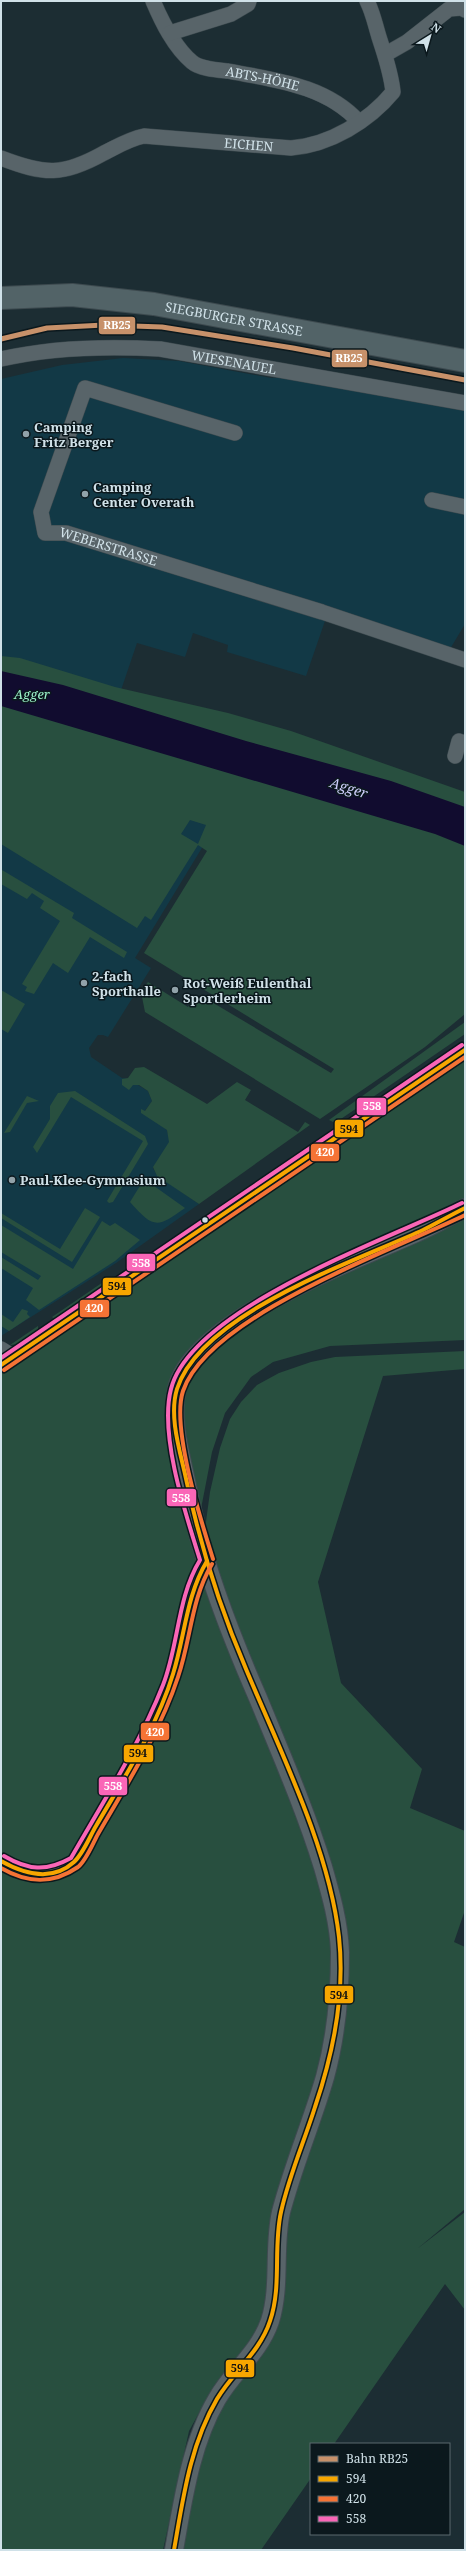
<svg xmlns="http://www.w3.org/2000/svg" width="466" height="2551" font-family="'Noto Serif',serif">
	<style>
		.built { fill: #123946 }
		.green { fill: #284f3f; fill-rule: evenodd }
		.water { fill: #110c2f }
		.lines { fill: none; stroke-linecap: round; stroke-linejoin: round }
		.minor-casing { stroke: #3d4a4f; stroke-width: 16 }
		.tertiary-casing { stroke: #3d4a4f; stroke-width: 20 }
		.primary-casing { stroke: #3d4a4f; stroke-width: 24 }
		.minor { stroke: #586469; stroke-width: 15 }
		.tertiary { stroke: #586469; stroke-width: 18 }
		.primary { stroke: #526367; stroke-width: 22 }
		.bus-1-casing { stroke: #0b181d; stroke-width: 7 }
		.bus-2-casing { stroke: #0b181d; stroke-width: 7 }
		.bus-3-casing { stroke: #0b181d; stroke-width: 7 }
		.bus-1 { stroke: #f7a600; stroke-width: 4 }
		.bus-2 { stroke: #f57335; stroke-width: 4 }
		.bus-3 { stroke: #fa66b7; stroke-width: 4 }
		.rail-1-casing { stroke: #0b181d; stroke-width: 8 }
		.rail-1 { stroke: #c7916a; stroke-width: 5 }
		.poi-dot { fill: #91a2a9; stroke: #0b181d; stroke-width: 1.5 }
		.bus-dot { fill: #d0e1e8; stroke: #0b181d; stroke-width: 1.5 }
		.labels { text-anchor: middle; stroke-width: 3; stroke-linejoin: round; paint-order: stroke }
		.street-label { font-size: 13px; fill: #d0e1e8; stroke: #0b181d }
		.poi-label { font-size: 13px; font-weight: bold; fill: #d0e1e8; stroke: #0b181d; text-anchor: start }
		.park-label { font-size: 13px; font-style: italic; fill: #9df4cb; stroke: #0b181d }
		.water-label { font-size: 14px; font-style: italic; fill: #cecefb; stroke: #0b181d }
		.line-badge { stroke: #0b181d; stroke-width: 1.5 }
		.badge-label { font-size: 11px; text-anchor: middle; font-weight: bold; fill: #fff }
		.pale-badge-label { font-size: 11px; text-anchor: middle; font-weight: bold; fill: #111 }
	</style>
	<rect width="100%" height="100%" fill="#1c2d33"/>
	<!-- built -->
	<g class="built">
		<polygon points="123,358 179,361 271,378 291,377 465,406 465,624 447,654 326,618 306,676 227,652 228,645 193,633 185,657 137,643 117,702 1,671 1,379 62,365"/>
		<polygon points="1,764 64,765 225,810 135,958 151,968 108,1037 103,1035 98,1035 89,1048 91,1057 122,1078 128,1079 148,1091 152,1101 144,1112 141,1109 167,1130 170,1142 153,1168 157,1175 199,1204 116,1263 1,1336"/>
	</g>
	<!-- green -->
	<g class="green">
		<path d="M1 656 20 658 115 687 228 713 291 731 465 792V1014L425 1047 320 1119 145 1012 141 992 148 982 188 1007 194 998H205L331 1073 334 1069 144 953 207 851 198 845 151 920 145 916 137 928 1 844ZM190 820 206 825 198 844 181 834Z"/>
		<polygon points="2,870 74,913 72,918 127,952 124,958 90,937 68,973 53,963 34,994 25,991 27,987 22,984 60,921 40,908 44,901 32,893 27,899 1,884"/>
		<polygon points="1,990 25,1004 8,1033 1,1029"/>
		<polygon points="465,1022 465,1034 335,1123 329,1120"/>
		<polygon points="465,1057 465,1200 225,1321 198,1340 184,1355 173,1373 168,1399 194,1538 194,1556 288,1790 345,1953 304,1788 230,1614 205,1529 210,1492 220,1448 230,1419 241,1402 257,1385 279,1373 311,1362 335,1357 465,1351 465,1369 383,1376 318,1582 341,1683 422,1769 410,1808 465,1831 465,1910 454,1942 465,1947 465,2209 417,2249 465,2212 465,2310 445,2284 334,2444 311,2444 311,2478 261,2550 174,2550 217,2397 206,2400 189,2431 163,2550 1,2550 1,1373"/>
		<polygon points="144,1067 207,1104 237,1082 251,1090 245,1100 298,1132 305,1122 310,1125 199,1204 157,1176 153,1167 169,1142 167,1130 141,1113 141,1109 145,1111 152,1101 148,1091 139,1085 133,1085 129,1090 122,1085 122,1079 128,1078 135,1068"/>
		<polygon points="75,1091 145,1136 148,1144 113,1202 109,1203 107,1201 143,1141 71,1097 37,1153 33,1147 50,1119 50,1106 58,1093"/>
		<polygon points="27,1096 39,1101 27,1103 10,1132 4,1133"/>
		<path d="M143 1181H147L185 1208C157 1228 154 1229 130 1202Z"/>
		<polygon points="85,1208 100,1217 72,1262 1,1218 1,1213 60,1249"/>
		<polygon points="465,1214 465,1340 330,1346 273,1362 251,1377 225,1413 212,1452 200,1514 184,1437 183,1397 195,1365 217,1343 287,1298"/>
		<polygon points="102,1221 110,1226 115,1223 140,1240 115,1261 39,1310 26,1300 33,1288 1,1268 1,1257 38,1280 41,1276 1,1252 1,1225 73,1269"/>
		<polygon points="112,1276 102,1289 56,1320 52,1317"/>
		<polygon points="22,1309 28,1311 27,1314 30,1317 9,1331 1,1326 1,1314 13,1322"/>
		<polygon points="38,1326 38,1332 19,1344 10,1345"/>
	</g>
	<!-- water -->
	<polygon class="water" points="1,671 63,685 246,741 391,781 465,807 465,846 435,834 1,706"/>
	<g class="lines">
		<defs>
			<g id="minor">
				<path id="s1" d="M153 1C162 22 174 47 192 62 200 69 218 70 228 71 274 80 326 85 359 122"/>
				<polyline points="170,33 231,14 248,4 249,1"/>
				<polyline points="386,54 407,42 449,9 462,8 465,10"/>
				<path id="s2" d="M1 158C45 175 63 176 104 153 118 146 129 139 144 136L291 148C330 145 369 121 393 92 391 72 385 56 379 37 375 24 373 13 367 1"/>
				<path id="s3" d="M1 359C53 347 107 346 160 349L465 403"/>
				<path id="s4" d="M235 433 85 388 41 512 45 533H66L322 612 465 660"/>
				<polyline points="432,500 465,507"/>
				<polyline points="455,756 459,741 465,743"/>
				<polyline points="1,1349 14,1357"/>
				<polyline points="1,1365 465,1050"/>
				<path d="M1 1861C28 1878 47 1881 75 1862 106 1808 143 1746 168 1688 183 1653 184 1590 207 1561"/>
			</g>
			<path id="tertiary" d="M174 2550C183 2500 191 2443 217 2399 233 2371 259 2353 270 2321 281 2286 273 2247 281 2212 293 2166 312 2122 325 2077 336 2037 340 1993 340 1952 339 1923 331 1895 323 1867 305 1809 281 1754 258 1698 228 1629 200 1556 186 1481 180 1452 170 1418 177 1388 194 1320 356 1260 416 1233 433 1226 449 1216 465 1208"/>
			<g id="primary">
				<path id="s5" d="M1 298 72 295 154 304 465 361"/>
			</g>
		</defs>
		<!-- minor casing -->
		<use href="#minor" class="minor-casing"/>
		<!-- tertiary casing -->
		<use href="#tertiary" class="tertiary-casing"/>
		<!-- primary casing -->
		<use href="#primary" class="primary-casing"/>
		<!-- minor -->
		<use href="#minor" class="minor"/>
		<!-- tertiary -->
		<use href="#tertiary" class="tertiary"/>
		<!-- primary -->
		<use href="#primary" class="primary"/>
		<defs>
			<g id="bus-1">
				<polyline points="1,1365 465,1050"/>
				<path d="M1 1861C24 1874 52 1882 74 1862 83 1854 90 1836 96 1826 124 1778 157 1727 173 1674 185 1636 186 1596 207 1561"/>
				<path d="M174 2550C183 2499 190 2445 217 2399 233 2372 260 2352 270 2321 282 2286 273 2248 281 2212 289 2176 304 2142 315 2107 333 2054 345 1993 339 1937 329 1848 280 1751 246 1669 219 1606 199 1541 185 1474 179 1448 169 1415 177 1389 201 1313 356 1261 423 1230 437 1223 451 1215 465 1208"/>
			</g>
			<g id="bus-2">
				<polyline points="4,1370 465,1057"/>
				<path d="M213 1559C201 1521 171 1427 183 1391 209 1315 394 1250 465 1215"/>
				<path d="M1 1868C27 1883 52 1885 78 1867 86 1861 93 1843 98 1834 127 1784 160 1732 178 1677 191 1639 191 1599 212 1564"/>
			</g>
			<g id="bus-3">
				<polyline points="1,1358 462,1045"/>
				<path d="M4 1856C28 1870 46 1872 71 1858 103 1802 139 1746 163 1685 179 1644 177 1598 200 1560 186 1515 159 1435 171 1389 191 1308 391 1238 462 1203"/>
			</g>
		</defs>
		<!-- bus-1 casing -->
		<use href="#bus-1" class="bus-1-casing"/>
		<!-- bus-2 casing -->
		<use href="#bus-2" class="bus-2-casing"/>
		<!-- bus-3 casing -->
		<use href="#bus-3" class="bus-3-casing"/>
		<!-- bus-1 -->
		<use href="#bus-1" class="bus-1"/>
		<!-- bus-2 -->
		<use href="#bus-2" class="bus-2"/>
		<!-- bus-3 -->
		<use href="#bus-3" class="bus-3"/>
		<defs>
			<polyline id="rail-1" points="1,339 47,328 104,325 162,327 293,348 465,380"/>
		</defs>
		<!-- rail-1 casing -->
		<use href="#rail-1" class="rail-1-casing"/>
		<!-- rail-1 -->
		<use href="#rail-1" class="rail-1"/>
	</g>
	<!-- markers -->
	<g class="poi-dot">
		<circle cx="26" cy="434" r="4"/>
		<circle cx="85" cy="494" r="4"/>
		<circle cx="84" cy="983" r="4"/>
		<circle cx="175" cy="990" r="4"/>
		<circle cx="12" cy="1180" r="4"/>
	</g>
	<circle class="bus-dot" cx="205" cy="1220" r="3.5"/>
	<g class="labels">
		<!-- street labels -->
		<g class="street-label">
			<text dy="5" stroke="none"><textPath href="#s1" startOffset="146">ABTS-HÖHE</textPath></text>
			<text dy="5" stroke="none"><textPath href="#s2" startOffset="257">EICHEN</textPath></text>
			<text dy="5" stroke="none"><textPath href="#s5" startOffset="235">SIEGBURGER STRASSE</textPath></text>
			<text dy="5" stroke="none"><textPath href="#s3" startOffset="235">WIESENAUEL</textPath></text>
			<text dy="5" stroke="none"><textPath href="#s4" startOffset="375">WEBERSTRASSE</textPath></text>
		</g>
		<!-- poi labels -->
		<g class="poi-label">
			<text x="34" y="432">Camping<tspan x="34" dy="15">Fritz Berger</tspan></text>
			<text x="93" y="492">Camping<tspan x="93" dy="15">Center Overath</tspan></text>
			<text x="92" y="981">2-fach<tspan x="92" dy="15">Sporthalle</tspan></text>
			<text x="183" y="988">Rot-Weiß Eulenthal<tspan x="183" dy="15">Sportlerheim</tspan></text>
			<text x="20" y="1185">Paul-Klee-Gymnasium</text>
		</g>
		<!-- park labels -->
		<g class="park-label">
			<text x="32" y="699">Agger</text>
		</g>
		<!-- water labels -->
		<g class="water-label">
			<text transform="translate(349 788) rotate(18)" y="5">Agger</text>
		</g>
	</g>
	<g class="line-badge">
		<rect x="98" y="316" width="38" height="19" rx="4" fill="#c7916a"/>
		<rect x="331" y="349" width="37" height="19" rx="4" fill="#c7916a"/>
		<rect x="356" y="1097" width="31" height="19" rx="4" fill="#fa66b7"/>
		<rect x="334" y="1119" width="30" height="19" rx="4" fill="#f7a600"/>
		<rect x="310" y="1143" width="30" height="19" rx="4" fill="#f57335"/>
		<rect x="126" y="1253" width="30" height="19" rx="4" fill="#fa66b7"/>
		<rect x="102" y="1277" width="30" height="19" rx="4" fill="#f7a600"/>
		<rect x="79" y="1299" width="31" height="19" rx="4" fill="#f57335"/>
		<rect x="166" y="1488" width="31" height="19" rx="4" fill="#fa66b7"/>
		<rect x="140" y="1722" width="30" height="19" rx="4" fill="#f57335"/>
		<rect x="123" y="1744" width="31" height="19" rx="4" fill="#f7a600"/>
		<rect x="98" y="1776" width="30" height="20" rx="4" fill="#fa66b7"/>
		<rect x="324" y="1985" width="30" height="19" rx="4" fill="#f7a600"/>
		<rect x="225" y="2359" width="30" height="19" rx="4" fill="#f7a600"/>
	</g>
	<g class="badge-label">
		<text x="117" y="329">RB25</text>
		<text x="349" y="362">RB25</text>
		<text x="372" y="1110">558</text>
		<text x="325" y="1156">420</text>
		<text x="141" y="1267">558</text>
		<text x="94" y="1312">420</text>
		<text x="181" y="1502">558</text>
		<text x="155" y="1736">420</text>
		<text x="113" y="1790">558</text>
	</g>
	<g class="pale-badge-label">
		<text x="349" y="1133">594</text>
		<text x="117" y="1290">594</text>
		<text x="138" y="1757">594</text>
		<text x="339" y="1999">594</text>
		<text x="240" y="2372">594</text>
	</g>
	<!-- border -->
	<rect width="466" height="2551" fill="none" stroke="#d0e1e8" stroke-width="4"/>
	<!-- legend -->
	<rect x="310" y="2443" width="140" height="92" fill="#0b181d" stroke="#5a686e"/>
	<rect x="318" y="2456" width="20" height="6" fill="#c7916a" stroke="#5a686e"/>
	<text x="346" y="2463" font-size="12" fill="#d0e1e8">Bahn RB25</text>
	<rect x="318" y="2476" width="20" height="6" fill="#f7a600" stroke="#5a686e"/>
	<text x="346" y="2483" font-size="12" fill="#d0e1e8">594</text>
	<rect x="318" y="2496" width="20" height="6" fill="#f57335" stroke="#5a686e"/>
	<text x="346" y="2503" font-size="12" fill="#d0e1e8">420</text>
	<rect x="318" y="2516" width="20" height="6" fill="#fa66b7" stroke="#5a686e"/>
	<text x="346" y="2523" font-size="12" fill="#d0e1e8">558</text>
	<!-- north arrow -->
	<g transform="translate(430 36) rotate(37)" stroke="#0b181d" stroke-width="3" paint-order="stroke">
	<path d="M0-3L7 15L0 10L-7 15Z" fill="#d0e1e8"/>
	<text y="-6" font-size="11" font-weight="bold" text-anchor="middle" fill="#d0e1e8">N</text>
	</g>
</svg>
